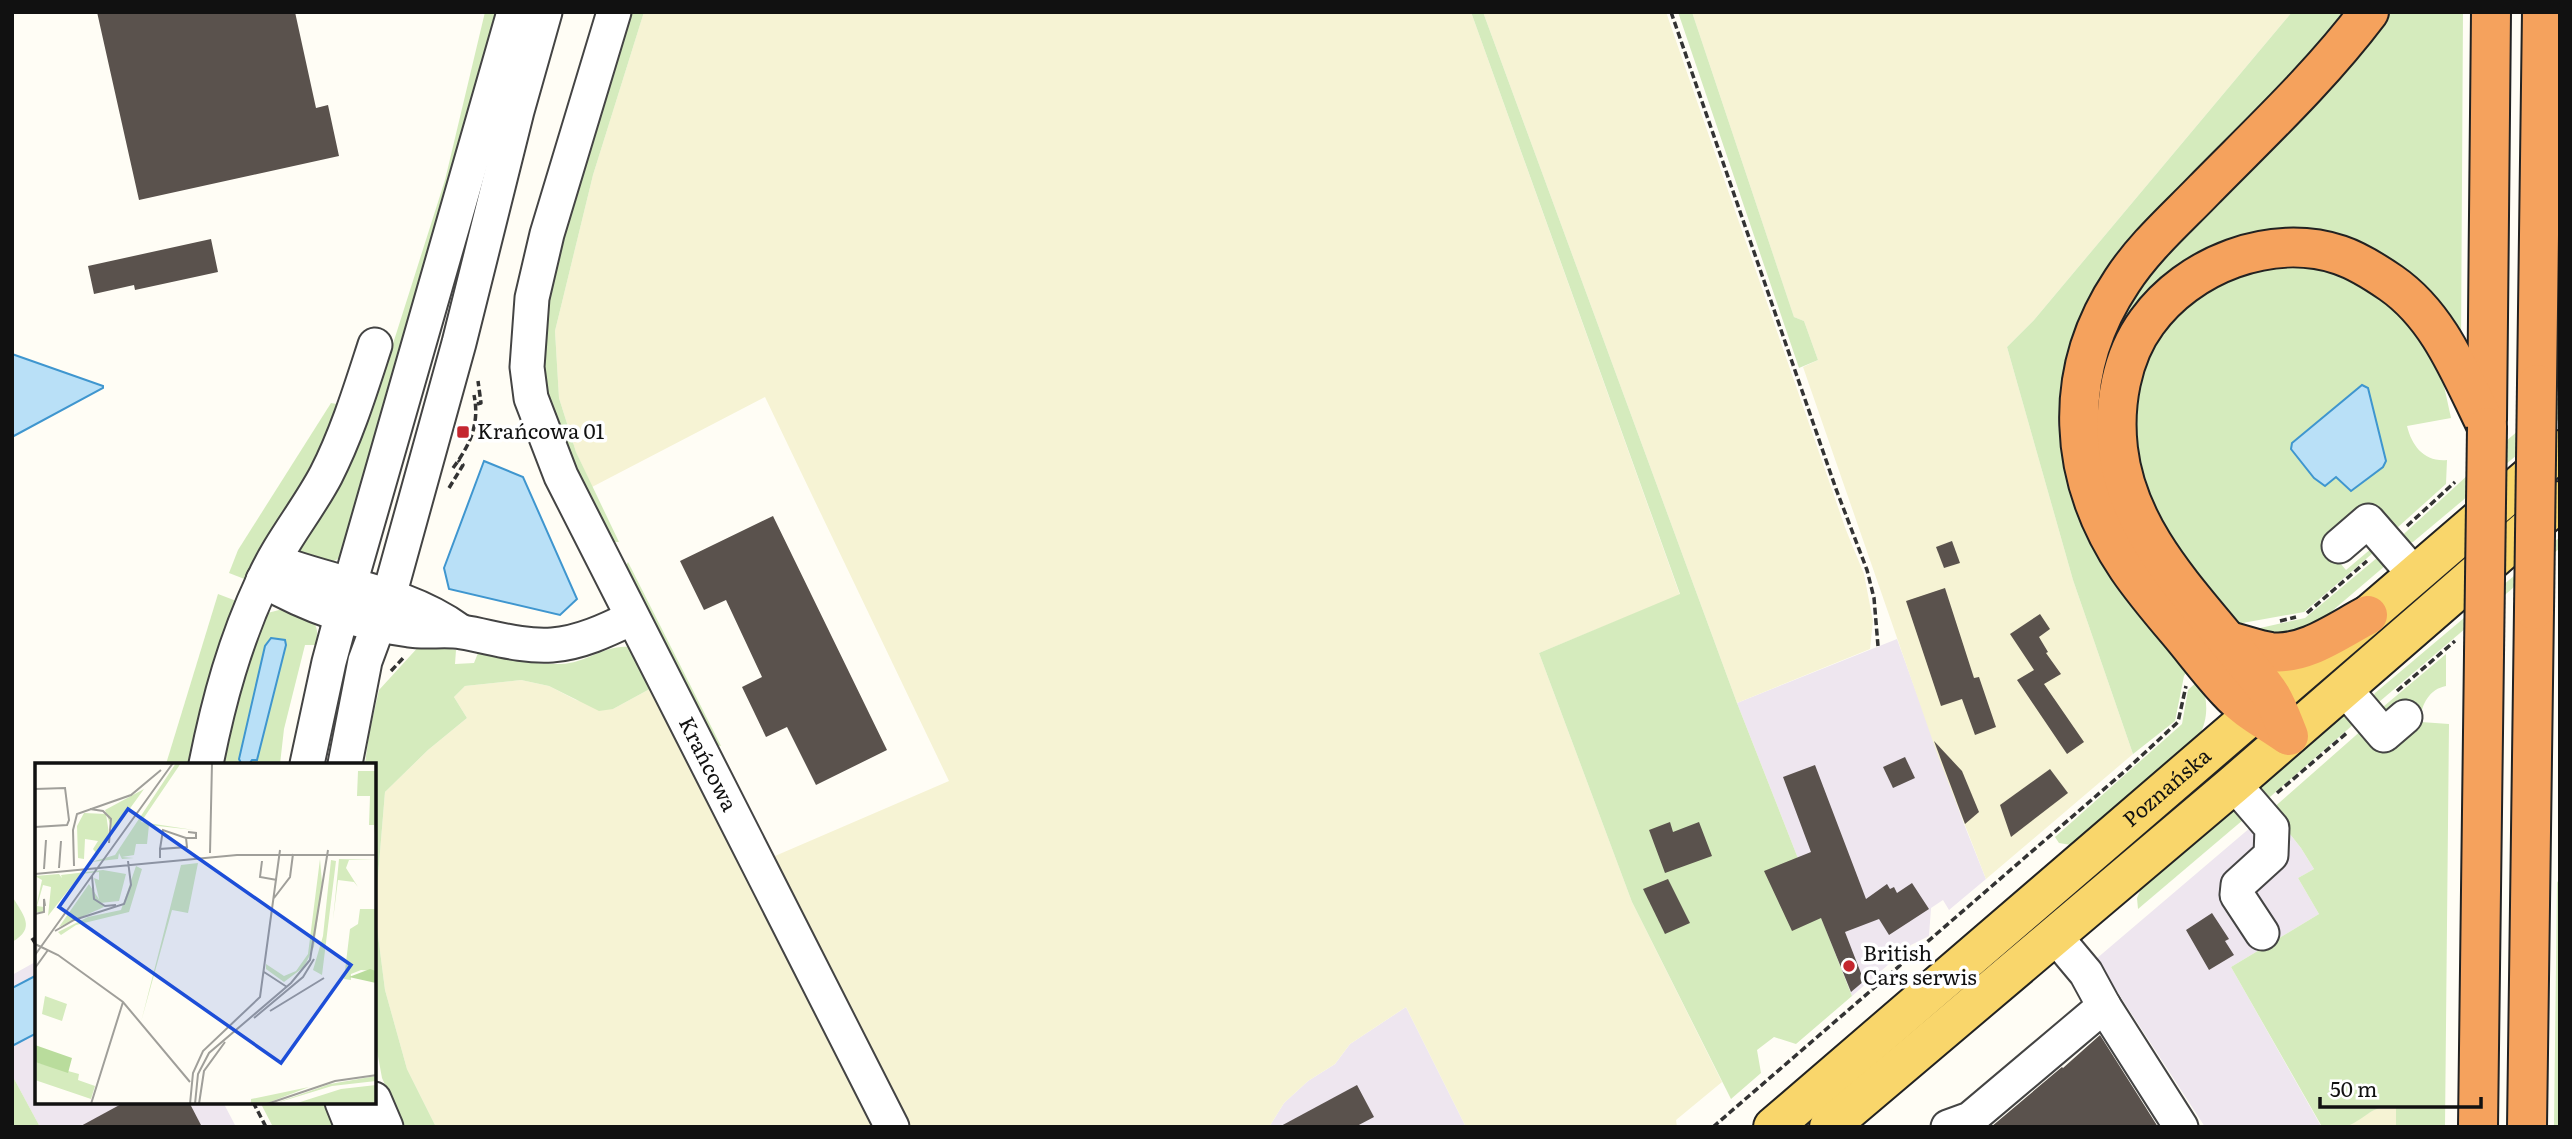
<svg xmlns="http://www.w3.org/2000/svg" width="2572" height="1139" font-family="Literata,serif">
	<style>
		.industrial { fill: #eee6ef }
		.farmland { fill: #f6f3d4 }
		.green { fill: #d5ebbd }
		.water { fill: #b9e0f7; stroke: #3f96cf; stroke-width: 2 }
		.building { fill: #5a524d }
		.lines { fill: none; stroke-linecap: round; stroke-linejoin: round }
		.minor-casing { stroke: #444; stroke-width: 37 }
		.major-casing { stroke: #222; stroke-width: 42 }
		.highway-casing { stroke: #222; stroke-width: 42 }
		.path { stroke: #333; stroke-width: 3.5; stroke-dasharray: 7 3.5; stroke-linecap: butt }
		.minor { stroke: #fff; stroke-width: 33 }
		.major { stroke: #f9d66b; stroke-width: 38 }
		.highway { stroke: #f5a25d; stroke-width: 38 }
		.highway-bridge-casing { stroke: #222; stroke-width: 42; stroke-linecap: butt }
		.highway-bridge { stroke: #f5a25d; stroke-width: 38 }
		.poi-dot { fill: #c4262e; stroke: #fff; stroke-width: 2.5 }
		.labels { text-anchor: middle; stroke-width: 7; stroke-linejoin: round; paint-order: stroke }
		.poi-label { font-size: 21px; fill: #111; stroke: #fff; text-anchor: start }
		.street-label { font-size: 21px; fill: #111; stroke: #fff }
		.inset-road { fill: none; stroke: #a09f9a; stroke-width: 2 }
		.view { fill: #1d4ed8; fill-opacity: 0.15; stroke: #1d4ed8; stroke-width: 3.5 }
		.inset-edge { fill: none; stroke: #111; stroke-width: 3.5 }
	</style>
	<rect width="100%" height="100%" fill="#fffdf5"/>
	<!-- industrial -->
	<g class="industrial">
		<polygon points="1897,639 1964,824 1986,879 1949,910 1943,900 1931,908 1929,936 1911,945 1852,996 1737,703"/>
		<polygon points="2271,810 2301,848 2314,869 2298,878 2319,914 2231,967 2321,1126 2205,1127 2096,959"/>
		<polygon points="37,961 37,1102 223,1102 236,1127 40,1127 12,1075 12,975"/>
		<polygon points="1406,1007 1466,1127 1269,1127 1284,1103 1308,1081 1335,1064 1350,1044"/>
	</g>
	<!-- farmland -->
	<g class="farmland">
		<polygon points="644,12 1471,12 1680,595 1539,653 1632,902 1722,1082 1676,1120 1677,1127 1466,1127 1406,1007 1350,1044 1335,1064 1308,1081 1284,1103 1269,1127 904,1127 768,859 949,781 765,397 592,487 576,452 559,398 555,331 593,175"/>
		<polygon points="1483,12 1666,12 1846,530 1864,574 1873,621 1870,649 1737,703"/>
		<polygon points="1692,12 2292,12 2034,320 2007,347 2073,580 2133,754 1986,879 1938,756 1803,367 1818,360 1804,321 1794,317"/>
		<polygon points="521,680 549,686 576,700 613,709 657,685 885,1127 436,1127 407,1069 385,990 375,912 385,792 428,750 467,718 454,697 465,686"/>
		<polygon points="2390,1106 2396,1108 2396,1127 2345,1127 2379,1107"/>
	</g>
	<!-- green -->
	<g class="green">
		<path d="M485 12H497L349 551C336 562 327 565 309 563L299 550V536L332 499 391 350 445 180Z"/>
		<polygon points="627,12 644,12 593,175 555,331 559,398 576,452 619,542 610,542 573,477 542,384 543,300"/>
		<polygon points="1471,12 1483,12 1737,703 1852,996 1796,1044 1774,1037 1757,1050 1761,1073 1731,1099 1632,902 1539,653 1680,594"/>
		<polygon points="1678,12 1692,12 1794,317 1804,321 1818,360 1799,368"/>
		<polygon points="2292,12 2351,12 2101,283 2080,320 2061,381 2058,426 2076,503 2102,565 2190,667 2184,676 2175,721 2133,754 2073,580 2007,347 2034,320"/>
		<polygon points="2388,12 2463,12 2461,348 2416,279 2223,246 2096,392 2118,314 2163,255"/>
		<path d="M2320 264 2387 293 2436 349 2451 418 2407 426C2412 446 2424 462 2447 460L2446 484 2388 536 2359 508 2321 541 2346 570 2372 548 2380 547 2304 612 2237 624 2160 533 2133 476 2135 380 2151 344 2185 304 2228 271Z"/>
		<polygon points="2560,396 2560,419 2413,542 2401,546 2394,543 2494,451"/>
		<polygon points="331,403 343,405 320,468 247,580 229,573 238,550"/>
		<polygon points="2560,537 2560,548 2372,708 2371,700 2375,693"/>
		<polygon points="2384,552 2386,565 2311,629 2247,638 2260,628 2305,618"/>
		<polygon points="628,562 721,746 709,745 624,569"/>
		<polygon points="218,594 239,602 192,764 166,764"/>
		<path d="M279 610C290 610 312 615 316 627 318 632 317 640 317 645H305L284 729 280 764H216L260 615Z"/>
		<path d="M421 644 456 650 455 664 474 663 478 653C505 658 533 665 561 664 586 663 606 644 630 647L657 685 613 709 599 711 549 686 521 680 465 686 454 697 467 718 428 750 385 792 375 912 385 990 407 1069 436 1127H404L382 1078 375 1040 374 764H365L369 734 379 690Z"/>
		<path d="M2446 654V686C2429 689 2420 706 2421 722L2449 724 2445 1127H2396V1108C2373 1101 2363 1123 2343 1127 2336 1128 2327 1127 2320 1127L2321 1125 2231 967 2319 914 2298 878 2314 869 2301 848 2271 810 2363 729 2381 752C2401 748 2404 730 2412 714L2398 700 2381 714 2377 712Z"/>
		<path d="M2200 679C2208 698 2209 718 2199 736L2071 845 2059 843 2055 837 2182 724 2188 690Z"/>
		<polygon points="2357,713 2362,717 2263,803 2255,786 2343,716"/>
		<polygon points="2235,806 2250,814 2138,909 2137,898 2142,886"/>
		<polygon points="2557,881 2560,886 2560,1127 2554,1127"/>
		<path d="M12 896C23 915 37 928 12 942Z"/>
		<polygon points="12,1075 40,1127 12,1127"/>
		<polygon points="260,1102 325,1102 335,1127 273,1127"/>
	</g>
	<!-- water -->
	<g class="water">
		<polygon points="12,354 103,386 103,388 12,437"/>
		<polygon points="2362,385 2368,388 2386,461 2383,467 2351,491 2336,477 2325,486 2314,478 2291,449 2292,443"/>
		<polygon points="484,461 523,477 577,599 560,615 449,589 444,568"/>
		<polygon points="271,638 285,640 286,645 257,760 252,760 249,764 241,763 239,759 265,646"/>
		<polygon points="37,975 37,1033 12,1046 12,988"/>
	</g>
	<!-- building -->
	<g class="building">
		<polygon points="97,12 295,12 316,108 328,105 339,156 139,200"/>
		<polygon points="211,239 218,272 135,290 134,285 94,294 88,266"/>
		<polygon points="773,516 887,750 816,785 787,727 766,737 742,687 762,677 726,600 704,610 680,561"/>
		<polygon points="1952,541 1960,563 1944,568 1936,547"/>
		<polygon points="1945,588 1974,678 1979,677 1996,727 1975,735 1962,699 1941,706 1906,601"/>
		<polygon points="2040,614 2050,629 2039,637 2048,652 2046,653 2061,674 2044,684 2084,742 2067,754 2017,680 2034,670 2010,634"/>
		<polygon points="1934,741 1962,771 1979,812 1965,824"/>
		<polygon points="1905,757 1915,778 1893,788 1883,767"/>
		<polygon points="1815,765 1866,899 1887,884 1890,889 1894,887 1897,893 1912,883 1929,909 1889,935 1879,919 1845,932 1864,981 1851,992 1821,918 1792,931 1764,871 1811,852 1783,777"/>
		<polygon points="2050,769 2068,793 2011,837 2000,805"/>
		<polygon points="1670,822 1673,832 1699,822 1712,856 1665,873 1649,830"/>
		<polygon points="1668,879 1690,923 1665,934 1643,889"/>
		<polygon points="2212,913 2229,939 2225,941 2234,955 2209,970 2186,930"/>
		<polygon points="2100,1035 2158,1127 1991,1127 2062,1067 2063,1068"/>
		<polygon points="1357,1085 1374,1117 1355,1127 1279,1127"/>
		<polygon points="125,1102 189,1102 202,1127 79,1127"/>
	</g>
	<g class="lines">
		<defs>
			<g id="minor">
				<path id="s1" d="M614 12 547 234 532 298 527 367 531 398 561 476 892 1127"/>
				<polyline points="2339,546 2368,521 2415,575"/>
				<path d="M274 561C336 585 405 591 460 631"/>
				<path d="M263 580C308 606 357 623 409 630 426 633 445 629 462 632 492 637 521 647 552 645 580 643 607 630 632 618"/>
				<polyline points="2344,688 2384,735 2405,717"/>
				<path d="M206 764C219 699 235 641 263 581 279 544 307 511 326 475 347 434 361 388 375 345"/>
				<polyline points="307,764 329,662 350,584 514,12"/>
				<polyline points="345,764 365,661 389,596 459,343 517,111 545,12"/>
				<polyline points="2234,784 2272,828 2271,855 2238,885 2237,895 2262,933"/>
				<polyline points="2104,1006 2181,1127"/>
				<polyline points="374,1099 386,1127"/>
				<polyline points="342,1102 352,1127"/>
				<polyline points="1948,1127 1970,1119 2104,1006 2086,973 2055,936"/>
			</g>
			<g id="major">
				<path id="s2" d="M1773 1127 2560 450"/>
				<polyline points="1829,1127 2234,784 2560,501"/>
			</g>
			<g id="highway">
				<polyline points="2537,384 2542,12"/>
				<polyline points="2487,420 2491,12"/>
				<path d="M2228 641C2242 644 2257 650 2271 652 2305 656 2339 630 2368 615"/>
				<path d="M2287 735C2267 721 2244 709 2228 691 2210 672 2194 650 2177 630 2160 610 2143 590 2128 568 2067 478 2061 372 2122 281 2144 247 2176 219 2204 190 2260 133 2320 77 2369 12"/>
				<path d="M2289 736C2284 724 2279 709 2272 697 2264 684 2253 672 2243 660 2192 595 2128 535 2118 449 2113 406 2121 357 2147 322 2188 265 2271 232 2340 255 2358 261 2375 272 2391 283 2440 317 2461 375 2487 427"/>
				<polyline points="2478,1127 2484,654"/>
				<polyline points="2527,1127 2534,610"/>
			</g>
		</defs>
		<!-- minor casing -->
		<use href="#minor" class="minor-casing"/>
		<!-- major casing -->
		<use href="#major" class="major-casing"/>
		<!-- highway casing -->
		<use href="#highway" class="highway-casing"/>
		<!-- path -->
		<g class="path">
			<polyline points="1671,12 1836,489 1867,570 1874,598 1878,646"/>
			<polyline points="477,404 481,403 478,381"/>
			<path d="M453 468C470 445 480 424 474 395"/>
			<polyline points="449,488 463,465 458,460"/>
			<polyline points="2407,526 2455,482"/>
			<polyline points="2307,613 2367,561"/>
			<polyline points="2280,621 2296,617"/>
			<polyline points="391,671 405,656"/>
			<polyline points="2397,691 2455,641"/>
			<polyline points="2277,793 2348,732"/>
			<polyline points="32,938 37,946"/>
			<polyline points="253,1102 266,1127"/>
			<polyline points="1713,1127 2125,771 2178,722 2186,686"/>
		</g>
		<!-- minor -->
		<use href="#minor" class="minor"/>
		<!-- major -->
		<use href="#major" class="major"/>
		<!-- highway -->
		<use href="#highway" class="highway"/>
		<defs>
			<g id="highway-bridge">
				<polyline points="2534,610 2537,384"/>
				<polyline points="2484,654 2487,427"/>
			</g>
		</defs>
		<!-- highway-bridge casing -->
		<use href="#highway-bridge" class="highway-bridge-casing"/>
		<!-- highway-bridge -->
		<use href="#highway-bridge" class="highway-bridge"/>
	</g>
	<!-- markers -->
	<g class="poi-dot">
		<rect x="456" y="425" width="14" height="14" rx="3.5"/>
		<circle cx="1849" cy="966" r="7"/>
	</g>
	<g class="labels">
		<!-- poi labels -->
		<g class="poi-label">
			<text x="477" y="439">Krańcowa 01</text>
			<text x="1863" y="961">British<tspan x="1863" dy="24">Cars serwis</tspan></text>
		</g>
		<!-- street labels -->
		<g class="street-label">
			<text dy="7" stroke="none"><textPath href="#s1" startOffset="805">Krańcowa</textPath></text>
			<text dy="7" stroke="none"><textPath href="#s2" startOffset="520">Poznańska</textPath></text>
		</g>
	</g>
	<!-- overview -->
	<g transform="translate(35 763)">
		<rect width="341" height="341" fill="#fffdf5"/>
		<path d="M141 0H146L106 59 159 67 114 62 112 81H101L99 92 87 94 99 95 87 96 84 90 83 96 56 99 80 92ZM323 8H341V81L339 62H334L335 33H322ZM109 26 78 69 70 47ZM49 50 71 51 74 71 61 90 58 86 63 78 50 76 49 96 43 95 42 63ZM285 96 287 120 279 184 269 204 249 219 231 206V201L249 213 261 208 273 191ZM304 96 341 97H314L311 105 323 124 319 119 303 117 298 157ZM296 97 301 98 287 212 278 207 288 173ZM163 100 153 150 137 147 106 259 146 102ZM101 103 107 106 94 149 41 162 26 172 23 169 53 154 86 147ZM68 107 91 111 84 138 65 140 59 115 64 117V109L46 111 13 153 16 124 8 122 2 143 9 144 8 149H0L7 117 0 113 24 111 27 115 26 112ZM54 121 69 144 24 164ZM325 146H341V208L326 207 316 211V217L309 216 315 166 323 161ZM10 233 32 241 27 258 7 251ZM0 299 44 311 43 317 60 323 56 336 0 317ZM341 313V318L297 323 238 341 295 321ZM341 322V341H259L306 326ZM274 324 230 341H216V336Z" fill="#d5ebbd"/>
		<path d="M335 206 341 208V220L314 214ZM0 282 37 295 33 310 0 299Z" fill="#b9dc9c"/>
		<path class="inset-road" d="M0 26 30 25 34 57 32 62 0 64M55 46 68 48 76 56 74 80M151 75H161V70L153 69M125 86 128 67 151 75 152 84 125 86V95M175 90 177 0M227 98 225 114 242 117M39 103 38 67 42 51 96 32 126 7M24 105 26 78M9 106 11 77M0 111 202 92H342M57 113 59 136 70 143 81 142M239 135 255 114 258 91M0 151 9 149V136L10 143M20 168 39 157 89 141 96 122 93 98M0 181 23 192 88 239 155 319M0 192 138 0M0 205 13 187M229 209 252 224M235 248 289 215M219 255 268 214 279 196M56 341 88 239M155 341 158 310 168 288 225 234 245 87M160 341 163 311 174 290 256 220 275 197 293 87M164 341 169 308 190 279M232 341 300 318 342 312"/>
		<path class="view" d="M93 46 316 202 246 300 24 144Z"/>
		<rect width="341" height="341" class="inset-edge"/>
	</g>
	<!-- border -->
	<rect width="2572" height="1139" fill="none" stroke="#111111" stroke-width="28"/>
	<!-- scale -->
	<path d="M2320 1097v10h161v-10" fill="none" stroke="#111111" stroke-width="3.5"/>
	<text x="2330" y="1097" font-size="21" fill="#111111" stroke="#ffffff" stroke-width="5" paint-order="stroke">50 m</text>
</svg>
